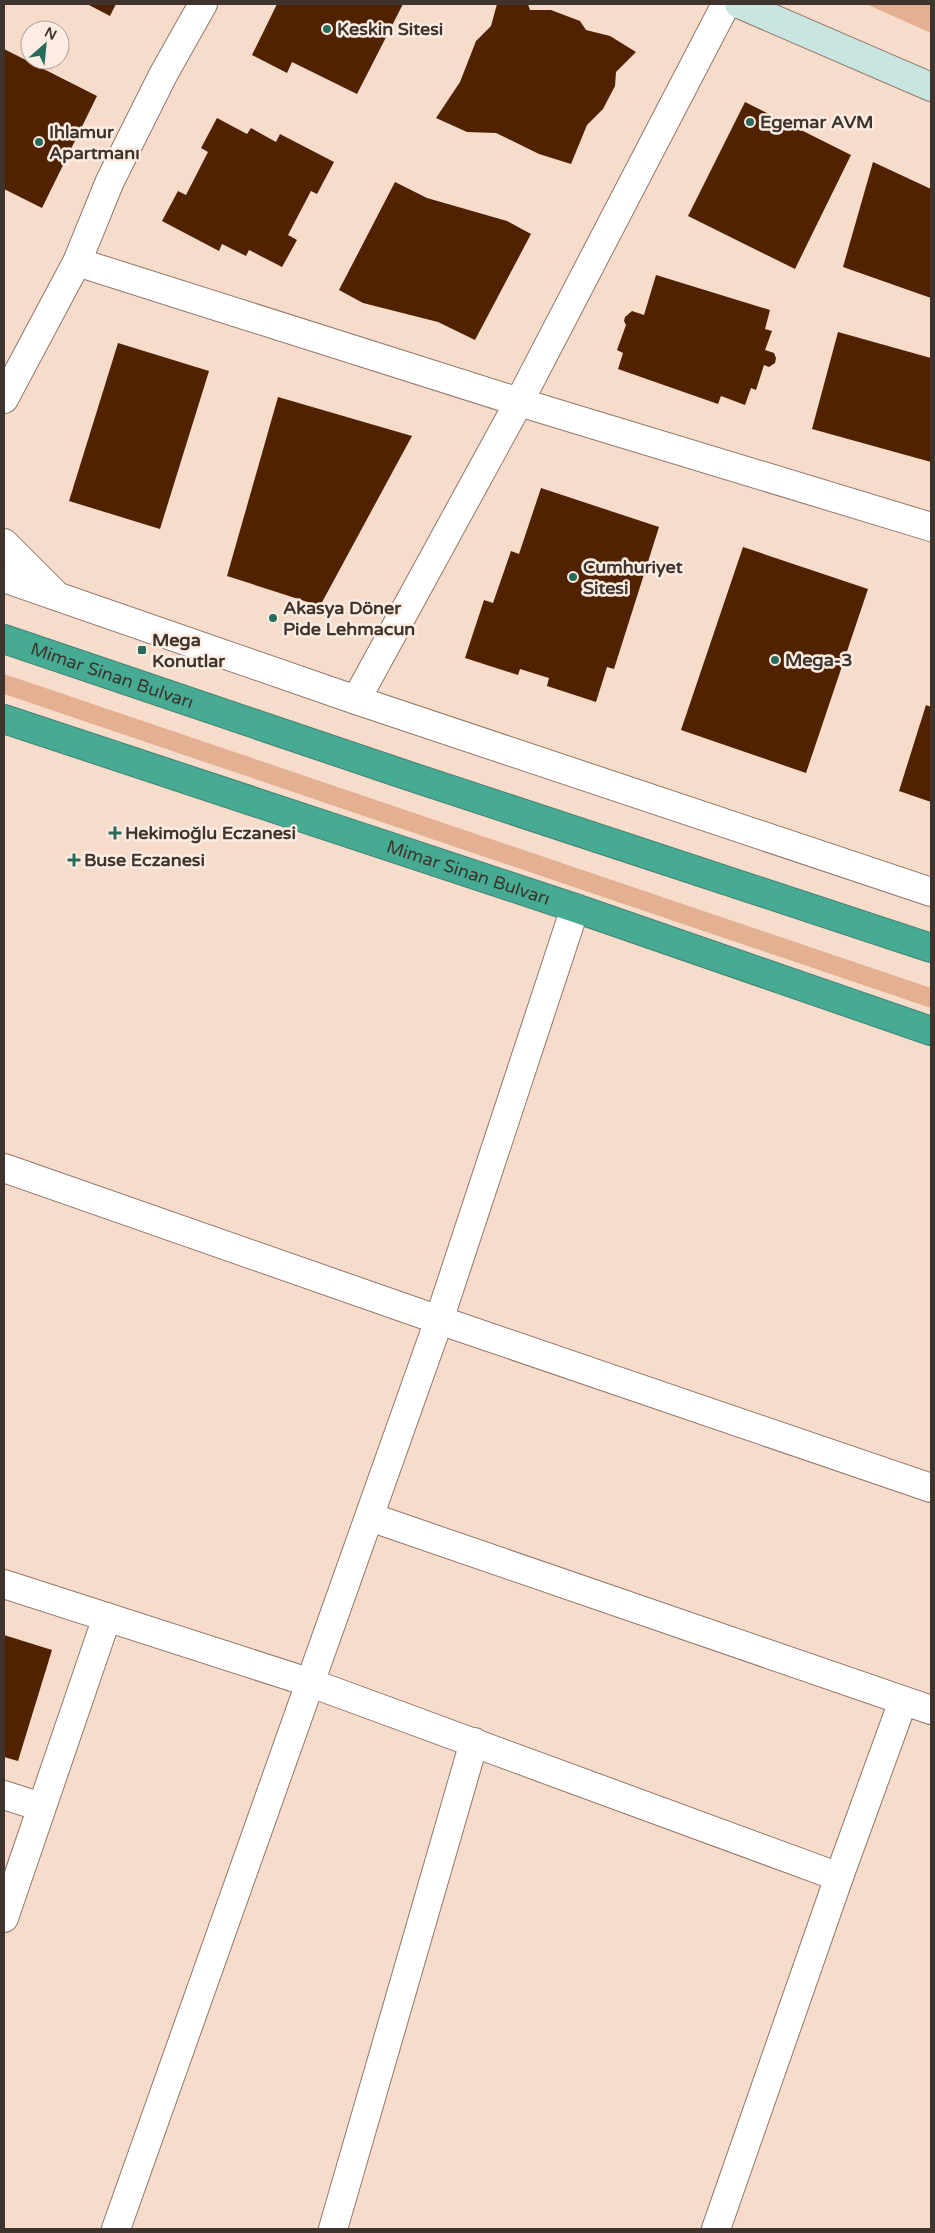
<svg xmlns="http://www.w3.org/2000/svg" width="935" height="2233" font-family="'Varela Round',sans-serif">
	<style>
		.green { fill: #e3b091 }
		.building { fill: #502200 }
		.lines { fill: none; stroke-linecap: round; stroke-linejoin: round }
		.street-casing { stroke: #90786a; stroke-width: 30 }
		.secondary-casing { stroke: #90786a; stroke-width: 30 }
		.highway-casing { stroke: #44816f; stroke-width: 30 }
		.street { stroke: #fff; stroke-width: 28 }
		.secondary { stroke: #c8e6df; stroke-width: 28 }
		.highway { stroke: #47ab93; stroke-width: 28 }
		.poi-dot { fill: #286b5b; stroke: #fcece2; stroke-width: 2 }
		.labels { text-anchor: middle; stroke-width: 5; stroke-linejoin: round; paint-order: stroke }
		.poi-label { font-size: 18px; font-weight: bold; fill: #3e342d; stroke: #fcece2; text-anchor: start }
		.street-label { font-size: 18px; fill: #3e342d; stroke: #fcece2 }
	</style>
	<rect width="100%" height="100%" fill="#f7dccc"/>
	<!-- green -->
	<g class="green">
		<polygon points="866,4 931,4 931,33"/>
		<polygon points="4,674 931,988 931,1008 4,694"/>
	</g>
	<!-- building -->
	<g class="building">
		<polygon points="87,4 116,4 110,16"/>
		<polygon points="277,4 403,4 357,94 292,62 287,73 252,55"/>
		<polygon points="497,4 528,4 530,10 551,10 580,21 586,30 610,36 636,52 616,72 615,86 603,109 587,125 571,164 539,154 496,133 467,132 436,118 460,82 476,41 491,26"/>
		<polygon points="4,49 97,96 42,208 4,189"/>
		<polygon points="745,102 851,155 795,269 688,216"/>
		<polygon points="217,118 247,134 251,128 276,142 280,134 334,162 317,194 311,191 288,235 297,240 282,267 249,250 246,256 222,244 219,251 162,221 178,191 186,195 208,152 201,148"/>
		<polygon points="873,162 931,189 931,298 843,267"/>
		<polygon points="395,182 427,198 507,221 531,234 475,340 438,322 363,303 339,290"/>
		<polygon points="656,275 770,310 765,329 772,331 765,350 774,353 776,358 775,363 769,367 764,365 756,390 751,388 745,405 721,396 718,404 618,369 623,353 617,350 626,325 624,321 625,317 632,311 644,315"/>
		<polygon points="838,332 931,358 931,462 812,429"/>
		<polygon points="118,343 209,371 160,529 69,501"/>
		<polygon points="278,397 412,436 320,606 227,576"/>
		<polygon points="541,488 659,527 614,669 607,667 596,702 547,686 549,678 520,669 518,675 465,658 484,600 493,603 511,551 519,554"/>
		<polygon points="743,547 868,589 806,773 681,730"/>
		<polygon points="926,705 931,707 931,802 899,791"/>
		<polygon points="4,1635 52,1650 18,1761 4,1757"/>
	</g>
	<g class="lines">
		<defs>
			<g id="street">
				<polyline points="77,262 519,402 931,527"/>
				<polyline points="4,399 77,262 110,181 163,75 203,4"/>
				<polyline points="4,543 54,593"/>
				<polyline points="4,578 356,700 931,892"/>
				<polyline points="356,700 519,402 726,4"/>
				<polyline points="4,1168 439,1320 931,1488"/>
				<polyline points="370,1517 931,1710"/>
				<polyline points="4,1584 311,1683 839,1877"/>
				<polyline points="4,1795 41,1807"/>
				<polyline points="4,1918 107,1617"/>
				<polyline points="116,2229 439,1320 575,908"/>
				<polyline points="333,2229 474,1742"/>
				<polyline points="716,2229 839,1877 903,1701"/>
			</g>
			<polyline id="secondary" points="739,4 931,87"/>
			<g id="highway">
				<path id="s1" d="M4 639 406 775 931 948"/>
				<path id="s2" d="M4 719 575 908 931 1031"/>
			</g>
		</defs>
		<!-- street casing -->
		<use href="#street" class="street-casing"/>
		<!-- secondary casing -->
		<use href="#secondary" class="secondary-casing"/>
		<!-- highway casing -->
		<use href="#highway" class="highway-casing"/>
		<!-- street -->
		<use href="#street" class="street"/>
		<!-- secondary -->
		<use href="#secondary" class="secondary"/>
		<!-- highway -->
		<use href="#highway" class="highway"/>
	</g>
	<!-- markers -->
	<g class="poi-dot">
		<circle cx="327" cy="29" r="5"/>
		<circle cx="750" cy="122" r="5"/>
		<circle cx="39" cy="142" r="5"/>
		<circle cx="573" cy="577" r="5"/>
		<circle cx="273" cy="618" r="5"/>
		<rect x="137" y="645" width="10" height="10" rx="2.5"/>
		<circle cx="775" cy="660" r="5"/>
		<path d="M112.5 825.5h5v5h5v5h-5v5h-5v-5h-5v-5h5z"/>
		<path d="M71.5 852.5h5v5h5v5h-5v5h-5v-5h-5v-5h5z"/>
	</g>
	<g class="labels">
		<!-- poi labels -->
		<g class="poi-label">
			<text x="337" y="35">Keskin Sitesi</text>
			<text x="760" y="128">Egemar AVM</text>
			<text x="49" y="138">Ihlamur<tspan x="49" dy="21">Apartmanı</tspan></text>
			<text x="583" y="573">Cumhuriyet<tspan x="583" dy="21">Sitesi</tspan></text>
			<text x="283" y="614">Akasya Döner<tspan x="283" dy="21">Pide Lehmacun</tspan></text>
			<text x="152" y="646">Mega<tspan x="152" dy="21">Konutlar</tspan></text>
			<text x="785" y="666">Mega-3</text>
			<text x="125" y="839">Hekimoğlu Eczanesi</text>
			<text x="84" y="866">Buse Eczanesi</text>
		</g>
		<!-- street labels -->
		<g class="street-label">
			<text dy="6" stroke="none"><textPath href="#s1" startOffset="114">Mimar Sinan Bulvarı</textPath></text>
			<text dy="6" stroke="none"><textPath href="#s2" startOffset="489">Mimar Sinan Bulvarı</textPath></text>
		</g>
	</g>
	<!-- border -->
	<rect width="935" height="2233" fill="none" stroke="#3e342d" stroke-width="10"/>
	<!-- north arrow -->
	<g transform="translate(45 45) rotate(27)"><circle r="24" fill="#fcece2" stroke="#b0a29a"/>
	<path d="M0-4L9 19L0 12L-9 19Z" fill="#286b5b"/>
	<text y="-8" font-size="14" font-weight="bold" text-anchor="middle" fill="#3e342d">N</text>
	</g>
</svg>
